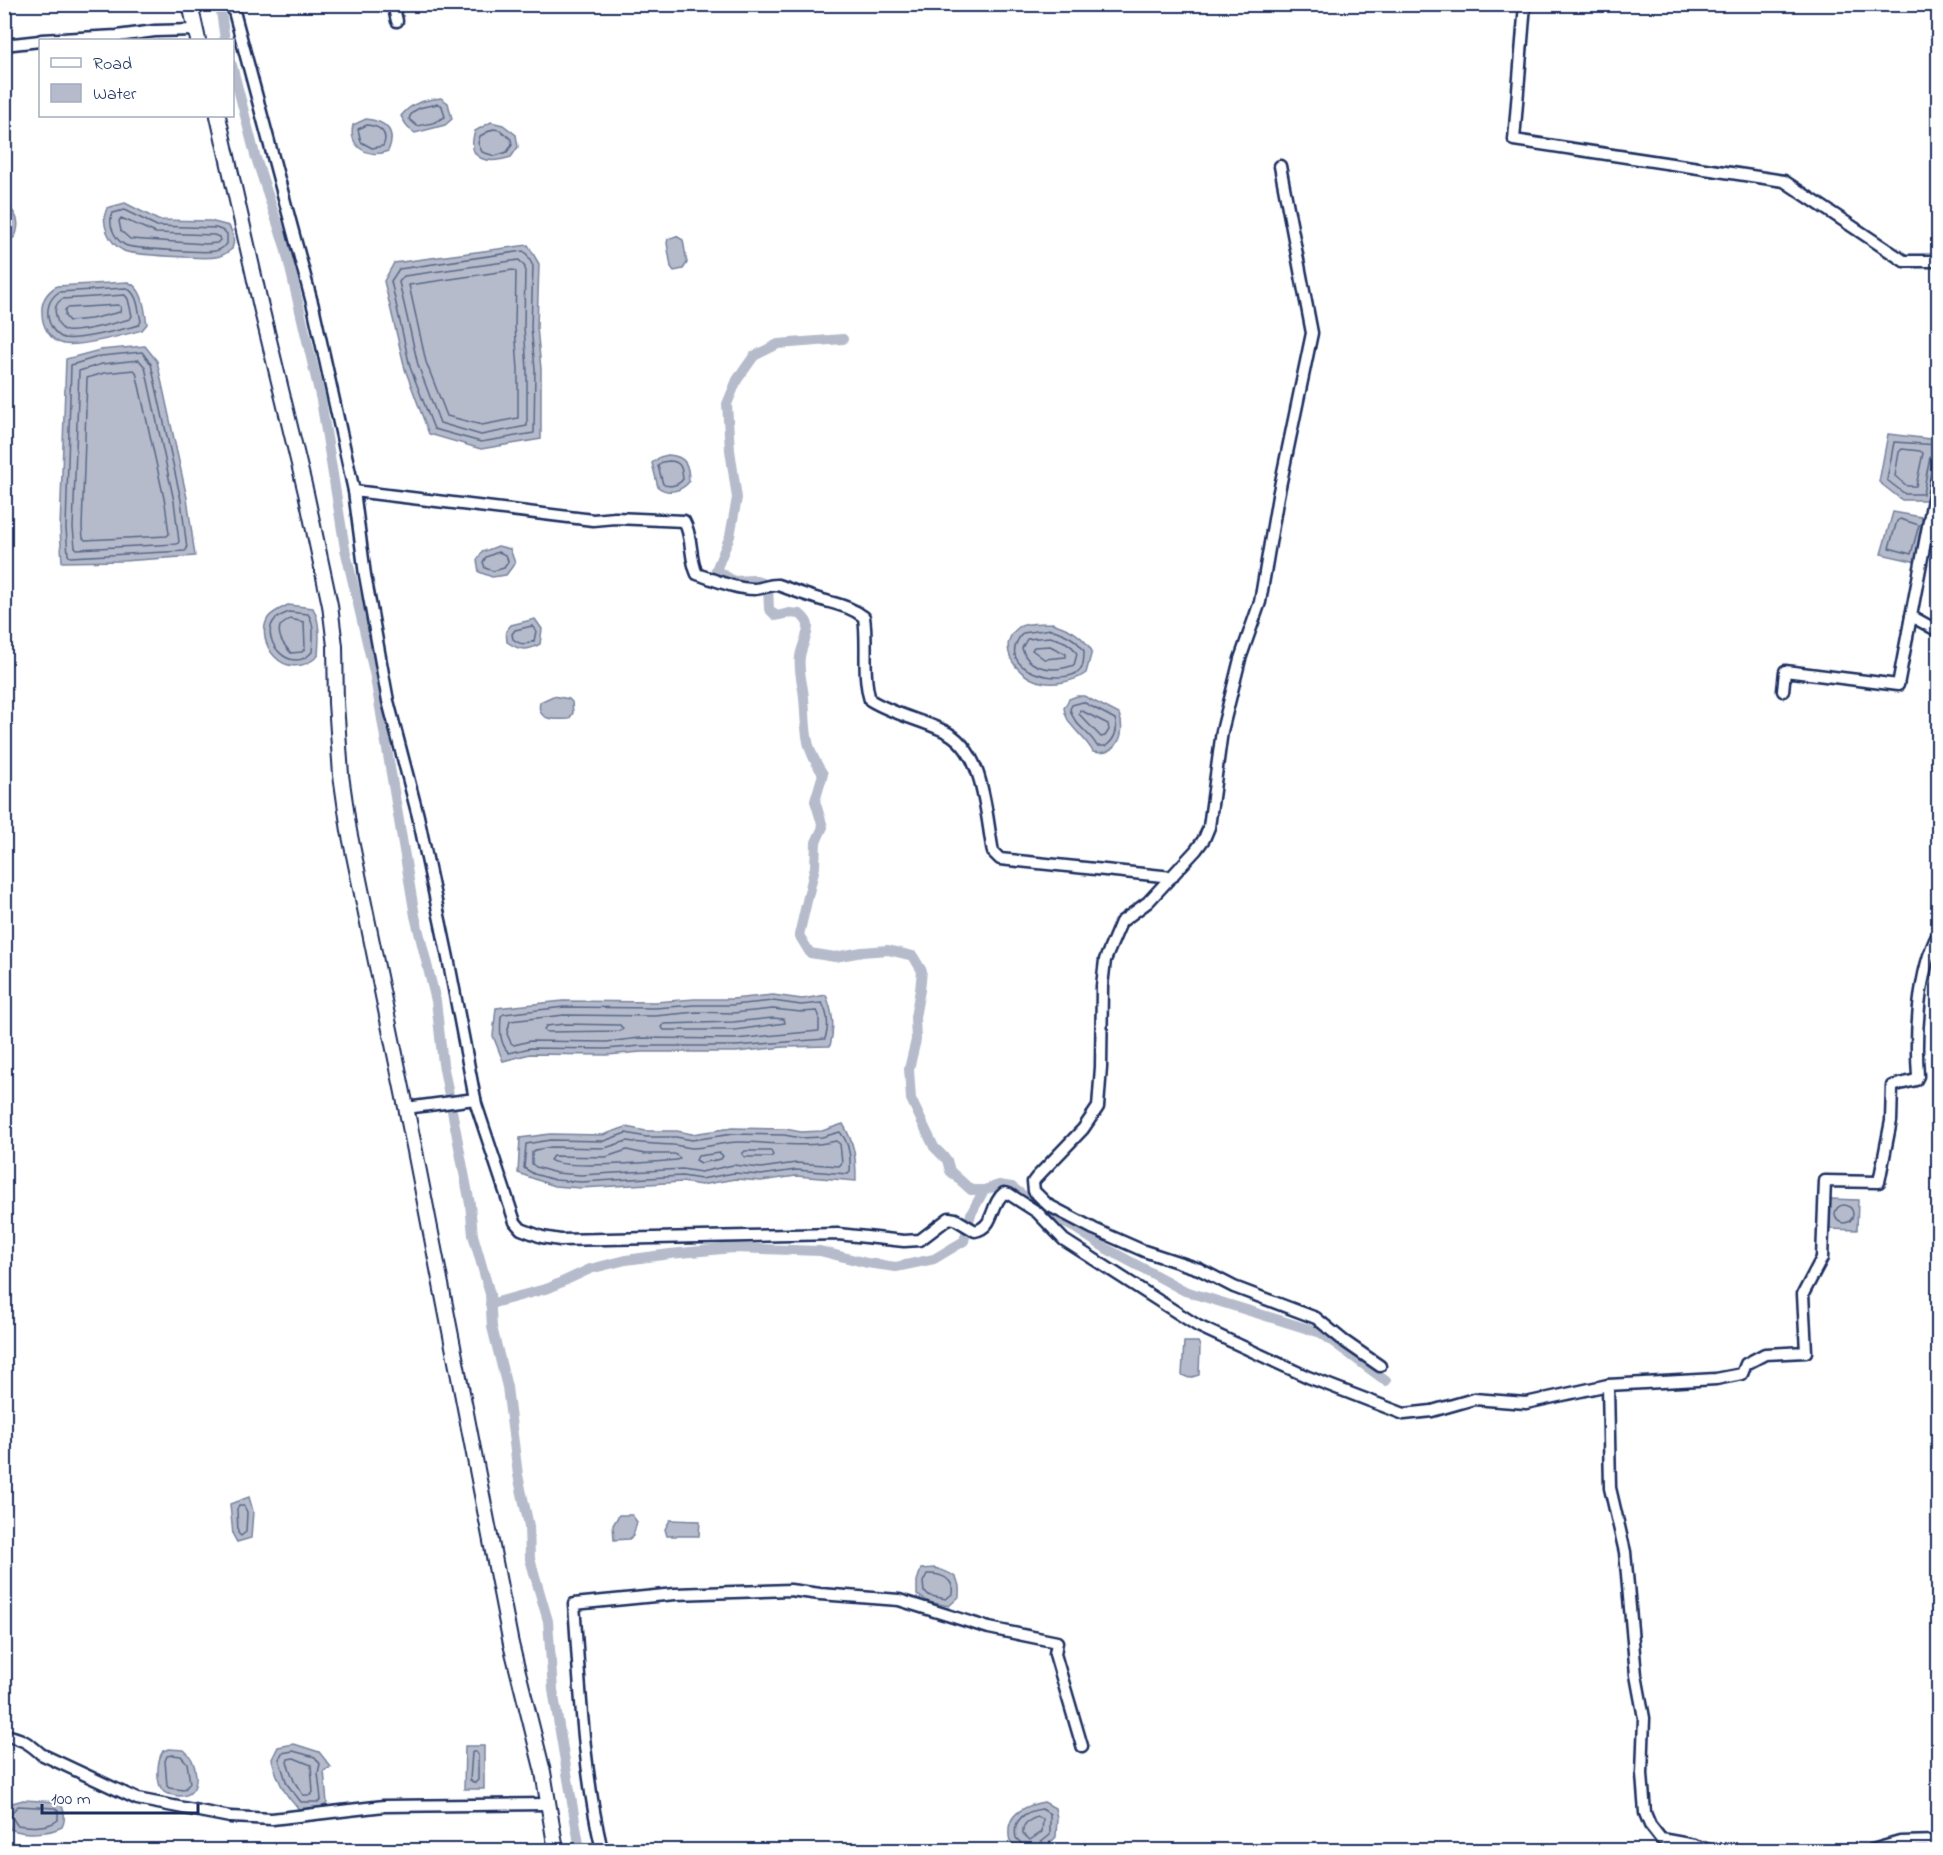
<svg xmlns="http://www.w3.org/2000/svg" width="1943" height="1855" font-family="'Indie Flower',sans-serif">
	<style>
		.water { fill: #b5bbca; stroke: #77839f; stroke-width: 1.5 }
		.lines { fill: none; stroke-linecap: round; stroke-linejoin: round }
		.shore { stroke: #596789; stroke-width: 1.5 }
		.canal { stroke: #b5bbca; stroke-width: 10 }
		.minor-casing { stroke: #1b2f5e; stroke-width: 15 }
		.tertiary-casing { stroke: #1b2f5e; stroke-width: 18 }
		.minor { stroke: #fff; stroke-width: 10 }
		.tertiary { stroke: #fff; stroke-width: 14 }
	</style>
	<rect width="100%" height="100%" fill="#fff"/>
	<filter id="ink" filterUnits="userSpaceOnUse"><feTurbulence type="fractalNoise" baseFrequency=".0167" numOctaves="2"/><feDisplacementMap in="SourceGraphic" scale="12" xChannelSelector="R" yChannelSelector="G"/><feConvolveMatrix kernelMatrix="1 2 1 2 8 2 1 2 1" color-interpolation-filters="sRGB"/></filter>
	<g filter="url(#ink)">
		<!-- water -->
		<g class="water">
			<path d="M441 98 448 103 452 119 445 125 415 133 408 128 401 116C412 102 425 100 441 98Z"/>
			<path d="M366 119C386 121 397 131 388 151 369 159 348 147 353 125Z"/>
			<path d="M491 122 503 125 516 135 518 147 511 157C489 164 465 162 475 131Z"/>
			<path d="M4 200C15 214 22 219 15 237L5 242Z"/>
			<path d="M125 203 158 220 210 221 229 226C234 234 235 240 232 249 227 253 222 256 216 257 205 259 133 255 124 251 109 244 100 223 107 208Z"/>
			<polygon points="676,236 683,240 687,263 683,269 674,271 671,267 667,243 668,239"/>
			<polygon points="528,245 539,264 537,327 541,369 541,439 481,449 429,434 405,369 384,281 394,263"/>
			<path d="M128 282C144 289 144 308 147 324L142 330C124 335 81 347 64 344 50 341 42 326 42 313 41 300 47 292 57 286Z"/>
			<polygon points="145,346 157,361 187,498 195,556 123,561 62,562 60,529 66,359 100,350"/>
			<polygon points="1888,434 1938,440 1929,500 1902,500 1879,482"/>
			<path d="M668 455C686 456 689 465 689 482 681 491 668 495 658 487L652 463 660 457Z"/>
			<polygon points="1893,512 1921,517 1925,523 1917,562 1881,554"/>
			<polygon points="498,546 510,549 515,563 506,575 492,577 479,572 477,560 482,552"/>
			<path d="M288 605 313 608C321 623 319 640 318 656 283 686 254 640 268 618 272 612 282 608 288 605Z"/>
			<path d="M535 619 542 629 540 644C527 651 520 651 507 642L506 631 511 625Z"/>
			<path d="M1052 623C1070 629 1081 634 1092 651L1086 673C1074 682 1052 686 1037 681 1015 674 995 645 1019 627 1027 622 1043 624 1052 623Z"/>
			<path d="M553 696 569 699 572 702 573 713 569 719C555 720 536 721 540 702Z"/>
			<path d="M1077 696H1084L1119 714C1127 733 1117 757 1093 752 1084 734 1067 728 1064 708L1069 699Z"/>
			<path d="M773 995 802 999 826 995C833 1013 835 1027 830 1046L784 1047 736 1052H641L607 1055 530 1054 503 1061 493 1036 496 1008 563 1001 655 1002 695 999H732Z"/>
			<path d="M843 1124C855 1144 856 1158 856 1181L796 1176 761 1181 735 1179 701 1185 682 1182 581 1188 554 1186 518 1173 520 1138 550 1134 603 1135 626 1127 646 1131H677L692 1134 732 1128 785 1129 801 1132 822 1131Z"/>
			<polygon points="1830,1199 1858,1200 1857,1230 1829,1229"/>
			<polygon points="1184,1342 1198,1342 1200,1346 1199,1375 1189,1378 1182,1375"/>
			<polygon points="249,1497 253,1511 251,1538 237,1542 233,1535 230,1504"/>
			<polygon points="619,1515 632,1515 637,1522 633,1536 629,1539 614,1540 613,1525"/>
			<polygon points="670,1520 700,1521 699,1536 667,1536 665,1529"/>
			<path d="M935 1568C953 1574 961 1575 959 1597L949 1606 929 1602 917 1595V1581L921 1569Z"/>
			<path d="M294 1744 319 1752 331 1767 324 1771 327 1803 321 1809H299C284 1795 277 1779 272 1759L278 1747Z"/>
			<polygon points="465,1746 484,1746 484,1789 464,1789"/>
			<path d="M169 1749 184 1750C192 1756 195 1765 196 1775 197 1791 188 1799 173 1795 169 1794 166 1794 164 1792 155 1784 157 1760 163 1751Z"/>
			<path d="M23 1800 59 1802C65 1809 66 1819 62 1827 48 1834 25 1835 10 1829 6 1822 4 1811 9 1804Z"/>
			<path d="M1044 1802 1055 1808 1057 1818 1056 1837C1047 1848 1021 1855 1011 1842 1008 1838 1009 1833 1009 1828 1011 1811 1028 1805 1044 1802Z"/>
		</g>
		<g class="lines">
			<!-- shore -->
			<g class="shore">
				<path d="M438 104 442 106 445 117 433 123 417 126 409 119C412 107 427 106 438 104Z"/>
				<path d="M367 125C380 126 389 133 383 146L372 148 361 142 358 129Z"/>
				<polygon points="493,129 500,130 511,139 512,145 507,152 495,156 482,152 478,143 480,136"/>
				<path d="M124 210 157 226 216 228 224 231 227 234V244C223 248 220 250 215 251 205 253 133 249 125 245 114 239 107 223 113 213Z"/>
				<polygon points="121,218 156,233 214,235 219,237 220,240 217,243 206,244 130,239 121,231 119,221"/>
				<polygon points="523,251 526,253 533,266 531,327 535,369 534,433 481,442 434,429 410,367 391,281 399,269"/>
				<polygon points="519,260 525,267 524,327 527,370 527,426 481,435 440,423 418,365 399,282 404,276"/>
				<polygon points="513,270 516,272 515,327 518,370 518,418 482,425 447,416 426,362 409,285"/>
				<path d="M126 288C138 293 138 309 141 321L139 325C123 329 79 341 64 338 55 335 49 325 48 316 47 306 50 298 59 292Z"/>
				<path d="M125 295 128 299 132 316 130 319C115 323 81 333 67 331 61 330 57 322 56 316 54 309 56 303 62 299Z"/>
				<polygon points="118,305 121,307 120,312 91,319 69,321 65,316 65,310 67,308"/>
				<polygon points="142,352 151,364 181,500 187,549 185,551 70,557 68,555 66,528 71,365 101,356"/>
				<polygon points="139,360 145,367 174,501 179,542 177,544 77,549 75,547 73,528 79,371 102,364"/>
				<polygon points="134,370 136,372 165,503 169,534 167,536 85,540 83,538 82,528 87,378 104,373"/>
				<polyline points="1938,445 1894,442 1887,480 1905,494 1923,494 1930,456 1934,453 1938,452"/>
				<polygon points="1902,449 1920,451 1923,453 1916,486 1907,486 1895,476 1899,452"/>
				<path d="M669 461C681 461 682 468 683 479 679 485 669 488 663 484L658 466 662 462Z"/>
				<polygon points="1900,519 1919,525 1911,554 1889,548 1897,521"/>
				<path d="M498 552C504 554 508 555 508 562L504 568 493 571 485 568 483 562 486 557Z"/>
				<path d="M289 612 308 614C315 624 313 639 312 652 291 676 261 641 273 622 276 617 284 614 289 612Z"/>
				<path d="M290 619 304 622 305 648 302 652 291 653C284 645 277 637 280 626Z"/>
				<path d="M532 626 536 631 534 641C526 645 520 645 513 639L512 634 515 630Z"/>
				<path d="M1051 629C1065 634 1076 638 1084 651 1084 656 1084 665 1081 669 1068 688 989 672 1023 633Z"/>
				<path d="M1050 637C1061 640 1072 643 1077 654L1074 665C1055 672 1028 671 1022 648L1027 639Z"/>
				<polygon points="1050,646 1066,654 1066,657 1044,659 1032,650 1034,647"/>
				<path d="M1083 702 1115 719C1119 730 1114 740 1106 746H1097C1090 732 1073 725 1070 709L1072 705Z"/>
				<polygon points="1080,710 1108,724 1109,730 1105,736 1101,737 1079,714"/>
				<path d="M773 1001 801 1005 822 1003C828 1014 829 1027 825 1039L736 1046H641L606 1049 530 1048 509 1053C499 1043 500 1030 501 1016L504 1014 564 1007 655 1008 695 1005H732Z"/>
				<polygon points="773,1009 801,1012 817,1011 819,1015 819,1031 735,1039 640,1038 606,1042 530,1041 514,1045 511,1043 507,1034 510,1021 564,1015 655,1016 696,1012 733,1013"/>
				<polygon points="773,1018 784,1019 785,1023 735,1030 664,1030 661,1027 664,1024 733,1022"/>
				<polygon points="565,1024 620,1025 623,1029 620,1031 547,1032 544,1030 546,1026"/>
				<path d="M840 1132C849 1142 851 1158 850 1172L848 1174 796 1170 761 1175 734 1173 701 1179 682 1176 581 1182 555 1180 534 1174 524 1168 526 1144 550 1140 604 1141 626 1133 646 1137H676L692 1140 733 1134 784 1135 801 1138 822 1137Z"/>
				<path d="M627 1141C643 1144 657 1144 673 1145 680 1145 686 1148 692 1148 707 1148 723 1142 738 1142 771 1142 805 1149 836 1141L840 1144 842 1163 839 1166 796 1163 761 1168 733 1165 701 1172 682 1169 581 1175 556 1173 536 1167 532 1164V1152L535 1150 551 1147 605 1148Z"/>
				<path d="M627 1150 645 1154H675L680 1158 677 1160C656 1162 562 1170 550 1160L553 1156 606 1157Z"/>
				<polygon points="745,1151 771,1151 773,1155 771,1157 745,1157 742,1154"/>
				<polygon points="720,1153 723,1156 721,1159 701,1163 696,1160 698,1156"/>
				<circle cx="1844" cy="1214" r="9"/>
				<polygon points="244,1506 247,1512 246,1532 241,1536 238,1533 237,1509 239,1506"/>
				<path d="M927 1574C941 1573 955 1579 952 1594L946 1599 931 1596 924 1592 923 1582Z"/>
				<polygon points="293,1751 315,1757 320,1764 318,1773 321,1799 319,1802 301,1802 287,1784 279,1759 282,1753"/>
				<polygon points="472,1752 476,1752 478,1755 478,1780 475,1783 470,1780"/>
				<polygon points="173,1755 181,1756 187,1763 190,1783 184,1790 169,1788 167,1786 165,1761 167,1756"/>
				<polygon points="294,1758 311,1765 313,1792 311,1795 303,1795 294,1781 287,1762 288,1759"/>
				<path d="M18 1806 55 1808 58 1811V1820C49 1828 29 1827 17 1825L10 1814Z"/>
				<path d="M1037 1817 1043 1819 1042 1832 1030 1840 1023 1834C1022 1823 1028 1821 1037 1817Z"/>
				<path d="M1025 1850 1023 1845 1016 1838C1012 1819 1026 1811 1042 1809L1050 1814V1835L1039 1844 1037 1850"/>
			</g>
			<!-- canal -->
			<g class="canal">
				<polyline points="220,4 225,40"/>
				<polyline points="232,65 255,155 285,247 321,400 345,549 374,672 415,916 436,1001 443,1064 470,1204 473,1235 490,1294 492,1327 507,1387 518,1475 529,1526 530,1559 548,1621 553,1690 580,1850"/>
				<polyline points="763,583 753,580 734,581 716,570 730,536 737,498 730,450 727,404 737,380 754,356 778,344 843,339"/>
				<path d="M768 587 769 609 776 616 789 613 800 614C803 617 807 620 808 625 809 634 801 647 800 657 798 671 803 684 804 698 807 732 803 744 823 774L815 801 823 827 816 842 815 867 799 935 810 953 835 957 862 952 888 950 913 956 922 971 920 990 915 1017 916 1040 909 1069 911 1099 934 1147 947 1160 950 1171 971 1190H984L999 1185 1012 1187 1049 1215 1075 1228 1107 1249 1185 1291 1321 1333 1386 1381"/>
				<polyline points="490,1304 549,1288 590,1269 626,1260 670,1254 733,1248 820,1251 867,1263 896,1267 934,1259 964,1241 971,1214 984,1190"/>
			</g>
			<defs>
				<g id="minor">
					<path d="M232 4 314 310 354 491 365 575 388 701 418 816 448 958 476 1104 515 1222 521 1229 542 1237 560 1240 838 1234 904 1241 920 1240 949 1218 955 1219 975 1231C995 1227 990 1204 1004 1193L1009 1194 1037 1212 1064 1240 1198 1326 1308 1377 1404 1414 1432 1411 1474 1399 1526 1403 1608 1385 1716 1379 1742 1374 1746 1364 1765 1354 1806 1352 1803 1294 1822 1258 1825 1181 1879 1182 1891 1121 1892 1086 1916 1080 1918 1076C1915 1035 1918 971 1938 934"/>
					<polyline points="393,4 397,21"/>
					<polyline points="1525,4 1514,140 1784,181 1904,261 1938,261"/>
					<polyline points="41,40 117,36 155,31 195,30"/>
					<polyline points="4,45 40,41"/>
					<polyline points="1280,166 1312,333 1278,496 1260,602 1240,659 1222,731 1209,827 1204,839 1196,850 1148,902 1121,922 1105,960 1102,986 1101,1067 1098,1107 1083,1129 1036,1178 1033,1182 1034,1191 1048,1205 1094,1229 1144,1251 1199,1269 1234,1287 1316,1318 1344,1341 1380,1366"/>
					<polyline points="1938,473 1911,616 1938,631"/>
					<path d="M354 491 593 520 615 518 684 521C693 537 689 557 697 574 715 580 735 589 754 589 763 589 769 584 778 585 792 590 805 595 819 599 835 604 850 606 864 617 868 645 862 673 870 700 893 714 918 719 942 730 985 748 985 812 993 852L1000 859 1172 877"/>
					<polyline points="1783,691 1785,671 1898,685 1911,616"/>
					<polyline points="406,1108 475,1099"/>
					<polyline points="1608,1385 1610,1488 1625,1552 1636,1675 1644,1718 1642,1774 1645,1813 1650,1825 1661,1839 1694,1845 1709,1850"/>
					<path d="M4 1735C21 1738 29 1743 41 1754L137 1799 230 1817 272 1819 384 1806 548 1804"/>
					<path d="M602 1850C583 1770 580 1686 574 1604L675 1594 790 1590 820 1594 899 1600 989 1628 1057 1642 1055 1654 1082 1746"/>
					<polyline points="1872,1850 1900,1842 1938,1841"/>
				</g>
				<g id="tertiary">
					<polyline points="190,4 198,40"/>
					<polyline points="218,116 261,307 306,493 330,605 335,646 336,703 341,775 349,831 414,1146 511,1644 543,1772 556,1850"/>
				</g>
			</defs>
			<!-- minor casing -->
			<use href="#minor" class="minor-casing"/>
			<!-- tertiary casing -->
			<use href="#tertiary" class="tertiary-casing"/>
			<!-- minor -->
			<use href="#minor" class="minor"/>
			<!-- tertiary -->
			<use href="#tertiary" class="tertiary"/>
		</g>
	</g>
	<!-- margin -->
	<rect width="1943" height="1855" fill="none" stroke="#fff" stroke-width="24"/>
	<rect x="12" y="12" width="1919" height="1831" fill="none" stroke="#1b2f5e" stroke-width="2" filter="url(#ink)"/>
	<!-- legend -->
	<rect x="39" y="39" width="195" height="78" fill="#ffffff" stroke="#a4acbf" stroke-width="1.5"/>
	<rect x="51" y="58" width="30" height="9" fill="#ffffff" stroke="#a4acbf" stroke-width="1.5"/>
	<text x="93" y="69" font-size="18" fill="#1b2f5e">Road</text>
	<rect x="51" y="84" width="30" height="18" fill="#b5bbca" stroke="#a4acbf" stroke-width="1.5"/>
	<text x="93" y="99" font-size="18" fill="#1b2f5e">Water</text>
	<!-- scale -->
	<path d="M42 1804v9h156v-9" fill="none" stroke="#1b2f5e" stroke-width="3"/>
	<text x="51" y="1804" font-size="18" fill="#1b2f5e" stroke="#ffffff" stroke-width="4.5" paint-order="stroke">100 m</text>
</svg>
